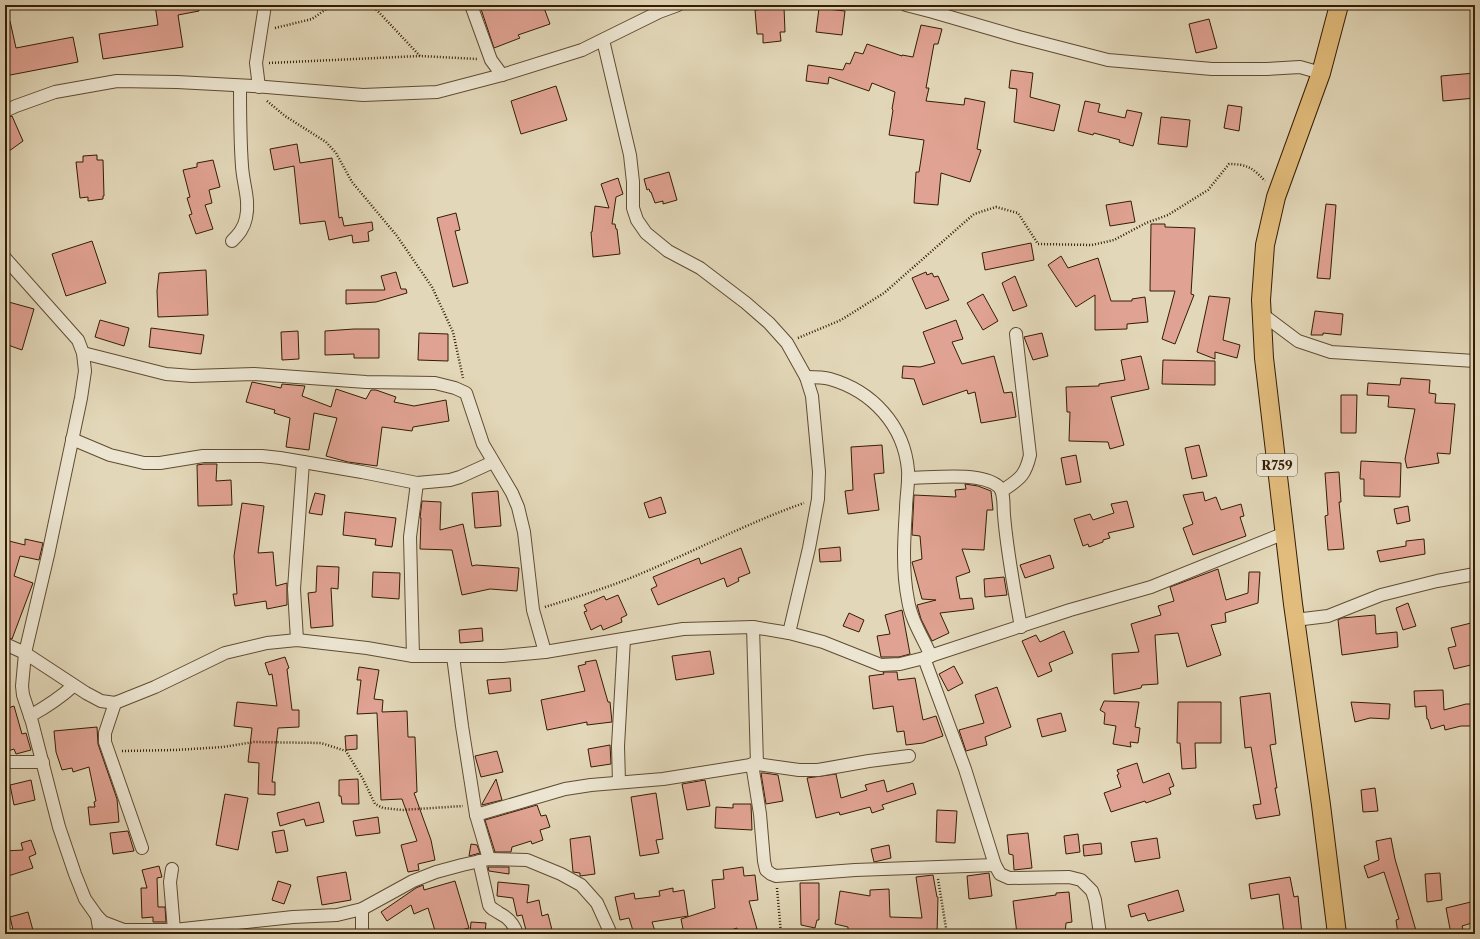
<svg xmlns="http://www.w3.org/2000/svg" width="1480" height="939" font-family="'Libre Caslon Text',serif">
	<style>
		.building { fill: #e0a292; stroke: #341d04 }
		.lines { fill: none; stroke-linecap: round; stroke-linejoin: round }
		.minor-casing { stroke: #604c31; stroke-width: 14 }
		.primary-casing { stroke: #341d04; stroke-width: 20 }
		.path { stroke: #341d04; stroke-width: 2.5; stroke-dasharray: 1 2; stroke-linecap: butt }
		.minor { stroke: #ece5d1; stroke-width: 12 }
		.primary { stroke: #e1bc7c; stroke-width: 18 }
		.labels { text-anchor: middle; stroke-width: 3; stroke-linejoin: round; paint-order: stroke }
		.shield { fill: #ece5d1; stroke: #6b5942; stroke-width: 1 }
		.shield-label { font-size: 13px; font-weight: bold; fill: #341d04 }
	</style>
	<rect width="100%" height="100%" fill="#e2d7b8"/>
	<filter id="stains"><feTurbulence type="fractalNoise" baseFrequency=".005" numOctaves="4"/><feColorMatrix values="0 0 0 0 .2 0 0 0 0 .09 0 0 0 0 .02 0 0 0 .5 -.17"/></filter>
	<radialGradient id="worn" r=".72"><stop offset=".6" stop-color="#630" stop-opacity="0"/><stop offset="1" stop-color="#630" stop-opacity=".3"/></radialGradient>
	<!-- building -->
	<g class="building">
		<polygon points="155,5 199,5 199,11 178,15 183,47 103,59 99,34 158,25"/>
		<polygon points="492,5 543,5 550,24 518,35 520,38 494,48 481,9"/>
		<polygon points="784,7 785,32 780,32 781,41 763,43 763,34 757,34 755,10"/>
		<polygon points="819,8 845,11 842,35 816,32"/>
		<polygon points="1209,19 1217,48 1196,53 1189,24"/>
		<polygon points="10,21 16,48 73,37 78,62 5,76 5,22"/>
		<polygon points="921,25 942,29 938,44 934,44 926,88 929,88 926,101 964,105 965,98 985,102 977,149 981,150 970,182 941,173 938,205 914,203 916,172 919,172 924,140 889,135 893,110 892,109 895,92 872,83 869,91 829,77 828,84 806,81 808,65 843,70 846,63 850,64 855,52 863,54 867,44 902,56 902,55 913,57"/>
		<polygon points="1011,70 1033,73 1030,97 1060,105 1054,131 1014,122 1017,89 1009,88"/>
		<polygon points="1475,73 1475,98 1443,101 1441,76"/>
		<polygon points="556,86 567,120 521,134 511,101"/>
		<polygon points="1085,101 1100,104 1098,112 1125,118 1127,110 1142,113 1133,146 1119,142 1120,140 1094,133 1093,135 1078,131"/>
		<polygon points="1228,105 1242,107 1239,131 1224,128"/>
		<polygon points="12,116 23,141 5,154 5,118"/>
		<polygon points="1161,117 1190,120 1187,147 1158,144"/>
		<polygon points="297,144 300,163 332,158 339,218 342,217 344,226 372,222 373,230 368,232 369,241 353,243 352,235 329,240 325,221 300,224 294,166 274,170 270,149"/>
		<polygon points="97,155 97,160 103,160 104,196 103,196 103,199 88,201 88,197 80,198 76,162 83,162 83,156"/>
		<polygon points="213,160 220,187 209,190 212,203 205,205 213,229 196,234 189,215 192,214 187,198 190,197 183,170 197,167 197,163"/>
		<polygon points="669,172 677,200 663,204 663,201 655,203 651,192 650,192 649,189 647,190 644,179"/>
		<polygon points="618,178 623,194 616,197 612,224 615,224 616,229 617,229 620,254 593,257 591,232 592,232 595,206 609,208 601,184"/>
		<polygon points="1131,201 1135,222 1110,226 1106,205"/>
		<polygon points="1326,204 1336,205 1330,279 1317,278"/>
		<polygon points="456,213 460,230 455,231 468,283 453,287 437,218"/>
		<polygon points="1151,224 1165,224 1165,227 1195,228 1191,294 1194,295 1175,344 1162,339 1175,291 1150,291"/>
		<polygon points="92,241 106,283 66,296 52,254"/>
		<polygon points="1031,243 1034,260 985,270 982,253"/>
		<polygon points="1061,256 1068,268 1098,258 1111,301 1132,301 1132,299 1145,297 1148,322 1127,324 1127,329 1095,330 1095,295 1076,307 1048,265"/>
		<polygon points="206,270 208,315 158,317 157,291 159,273"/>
		<polygon points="396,272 401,289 406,289 407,293 376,302 346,304 346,290 385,290 381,276"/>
		<polygon points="926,272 927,275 932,273 934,277 938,276 949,300 926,309 912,278"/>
		<polygon points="1015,276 1027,306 1013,311 1002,283"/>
		<polygon points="983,294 998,321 983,330 967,303"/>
		<polygon points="1209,296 1230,298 1223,340 1240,345 1237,358 1215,352 1215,359 1197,352"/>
		<polygon points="5,301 34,309 22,350 5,344"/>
		<polygon points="1315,311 1343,314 1341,335 1323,333 1323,335 1311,335"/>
		<polygon points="100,320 129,328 124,346 95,337"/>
		<polygon points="956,320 963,339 952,342 962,364 994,356 1004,393 1012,392 1016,417 981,423 975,392 968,394 967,390 923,405 914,379 902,378 903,366 920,367 935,363 923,332"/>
		<polygon points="151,328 204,335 201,354 149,347"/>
		<polygon points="354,329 379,329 379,358 354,358 354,354 325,355 325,331"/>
		<polygon points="298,331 299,359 282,360 281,332"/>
		<polygon points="419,333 448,334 448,361 418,360"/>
		<polygon points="1042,333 1048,356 1033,360 1024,337"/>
		<polygon points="1141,356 1149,389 1111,397 1124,445 1110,449 1108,442 1069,441 1070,412 1067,412 1066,387 1099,386 1099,384 1125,380 1121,360"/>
		<polygon points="1163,360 1215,361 1215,385 1162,384"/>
		<polygon points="1401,378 1430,380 1429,393 1436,394 1435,403 1455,404 1450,454 1437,453 1439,463 1407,468 1405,459 1415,409 1388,407 1389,396 1367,395 1368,383 1400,385"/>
		<polygon points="252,382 281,388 282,384 305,386 302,396 331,407 336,389 366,399 371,390 376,390 396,397 394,402 414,406 446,400 449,421 413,427 412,431 382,427 377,466 348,462 326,456 337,418 314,413 309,450 286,447 290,418 274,413 275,410 246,402"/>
		<polygon points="1341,395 1357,395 1356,433 1341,433"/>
		<polygon points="882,445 884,473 874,474 879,510 848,514 845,491 853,490 851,447"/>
		<polygon points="1199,445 1207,476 1192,479 1185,448"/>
		<polygon points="1076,455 1081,482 1066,485 1061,458"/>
		<polygon points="1361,461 1401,463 1400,497 1364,496 1364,479 1360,479"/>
		<polygon points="204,464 217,464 216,481 231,480 232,505 198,506 197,465"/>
		<polygon points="1339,472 1341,502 1339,502 1344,549 1328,550 1325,516 1328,515 1325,473"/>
		<polygon points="965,484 978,486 991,491 993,510 987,510 984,550 962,549 970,572 956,577 960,599 972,598 974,609 940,613 949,633 932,641 921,619 917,605 936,600 922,599 912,562 922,559 920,536 912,535 914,495 956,497 955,490 966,489"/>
		<polygon points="498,491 501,526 475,528 472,493"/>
		<polygon points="1203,492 1205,501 1216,497 1221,510 1241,504 1244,516 1240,517 1246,536 1193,555 1183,528 1193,524 1183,495"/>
		<polygon points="315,493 325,495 322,515 309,513"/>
		<polygon points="661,497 666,513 649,518 644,503"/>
		<polygon points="422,501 441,502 440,530 463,524 472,566 476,565 519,568 517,591 490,589 462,595 452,550 420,549 421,518 420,518"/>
		<polygon points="1127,501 1134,527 1108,533 1110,538 1103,540 1103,542 1089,547 1088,544 1083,546 1074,519 1090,514 1093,520 1114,513 1111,504"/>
		<polygon points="242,503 264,506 258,553 273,552 276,586 287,583 287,605 267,609 266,601 235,606 233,594 237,594 234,556"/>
		<polygon points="1408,506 1410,521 1397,524 1394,509"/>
		<polygon points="345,512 396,518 392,547 375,545 376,539 343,535"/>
		<polygon points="25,539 43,543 39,560 20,556 14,576 33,583 12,639 5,637 5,540 25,545"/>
		<polygon points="1424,539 1425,554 1380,562 1377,551 1406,546 1406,541"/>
		<polygon points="840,547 841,561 820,562 819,549"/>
		<polygon points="741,548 750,573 738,578 739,581 727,587 724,578 658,605 651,589 657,586 653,577 699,558 701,564"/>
		<polygon points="1050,555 1054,568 1025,578 1020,565"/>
		<polygon points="317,566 339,567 338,589 331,588 333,626 311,628 308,593 316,592"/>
		<polygon points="1218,569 1226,600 1248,593 1249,572 1260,572 1258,603 1225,613 1226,622 1211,625 1221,655 1187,667 1178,633 1155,635 1158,684 1142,685 1141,688 1114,694 1112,654 1139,652 1131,624 1161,615 1158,606 1174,601 1170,587"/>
		<polygon points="373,572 400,573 399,599 372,597"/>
		<polygon points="1004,577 1007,595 985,597 984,579"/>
		<polygon points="618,595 627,615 621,618 622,622 603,630 601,625 591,630 584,612 587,611 584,605 604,596 606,600"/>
		<polygon points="1408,603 1416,626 1403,630 1396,608"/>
		<polygon points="902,610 910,654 899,657 881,657 877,636 890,634 885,615"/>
		<polygon points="849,613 864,620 859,632 843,626"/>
		<polygon points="1375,615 1376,634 1397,632 1398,647 1342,655 1338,620 1342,618"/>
		<polygon points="1475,622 1475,664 1454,669 1448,648 1456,646 1451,628"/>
		<polygon points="482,628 483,641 460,643 459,630"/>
		<polygon points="1064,631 1073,653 1049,663 1052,671 1038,677 1022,641 1036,635 1040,642"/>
		<polygon points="710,651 714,674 676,680 672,656"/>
		<polygon points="285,657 289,668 287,669 292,710 299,710 299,727 278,728 272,782 275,782 275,795 258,794 259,763 248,762 252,728 234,726 237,702 277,706 272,674 269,675 265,663"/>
		<polygon points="596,660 608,702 610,702 612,722 587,725 587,722 547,730 541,700 585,691 578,666 586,664 585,662"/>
		<polygon points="954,666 963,683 948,691 939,674"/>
		<polygon points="359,667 379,670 374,699 383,700 382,712 407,711 408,737 415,737 417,792 414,793 431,840 435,860 418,864 419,870 408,872 401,845 417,841 402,799 381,800 377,713 357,714 361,680 357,680"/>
		<polygon points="883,672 897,672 898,680 915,678 923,720 936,716 943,736 923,743 906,745 904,731 897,732 893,706 873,709 869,676 884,674"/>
		<polygon points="510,678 511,691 489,694 487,680"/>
		<polygon points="997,687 1011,727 985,737 987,745 966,751 959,730 984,723 975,695"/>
		<polygon points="1443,690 1444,710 1466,704 1475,704 1475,726 1461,726 1445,730 1444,725 1431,729 1428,719 1427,719 1426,706 1415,707 1414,691"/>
		<polygon points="1270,693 1276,744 1270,745 1277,788 1275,788 1280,815 1256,819 1253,805 1261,804 1251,747 1245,748 1240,697"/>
		<polygon points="1104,701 1139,702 1135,727 1140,728 1138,743 1130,742 1131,747 1113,744 1116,726 1104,724 1105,713 1100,710"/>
		<polygon points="1178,702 1221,702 1221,743 1195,743 1196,768 1182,769 1180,743 1177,743"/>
		<polygon points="1351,702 1390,704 1389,719 1370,718 1355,722"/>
		<polygon points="14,706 22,734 26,733 31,750 16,754 14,749 8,751 5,741 5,709"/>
		<polygon points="1061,713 1066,731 1042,737 1037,719"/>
		<polygon points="97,727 98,744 117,799 119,822 90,825 88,807 95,807 94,802 96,801 89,767 73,772 72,768 62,770 56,752 54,731"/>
		<polygon points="357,735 357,749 346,750 345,736"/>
		<polygon points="610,745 611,764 591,767 588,749"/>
		<polygon points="497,751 503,772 481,777 475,756"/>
		<polygon points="1137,763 1143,783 1169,773 1174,786 1169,788 1171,794 1146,803 1145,801 1111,812 1104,793 1121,787 1117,775 1119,774 1117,770"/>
		<polygon points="761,773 764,773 778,775 783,801 766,804"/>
		<polygon points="836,774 841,798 867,790 865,785 884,780 887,792 913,783 916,794 882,805 884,809 872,813 870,807 840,815 839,812 816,818 807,778"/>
		<polygon points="358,779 359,804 342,804 341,796 339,796 339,780"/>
		<polygon points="496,779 502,800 482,805 482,804"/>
		<polygon points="31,780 35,800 14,805 10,785"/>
		<polygon points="705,780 710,806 687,810 682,784"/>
		<polygon points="1375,788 1378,811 1363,812 1361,790"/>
		<polygon points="656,793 663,839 656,840 659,853 640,856 631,797"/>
		<polygon points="225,794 248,798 238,850 216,845"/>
		<polygon points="319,802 324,822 306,826 304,819 280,826 277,813"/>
		<polygon points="733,804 751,804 752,830 715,828 716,807 733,808"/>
		<polygon points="537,805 541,816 546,815 550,827 540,830 543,840 532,844 531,841 512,847 511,852 495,852 485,820"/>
		<polygon points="937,810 957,811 955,843 936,842"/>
		<polygon points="378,817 380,833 356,836 353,821"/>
		<polygon points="284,830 288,851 276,853 272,832"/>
		<polygon points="128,831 134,851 113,854 110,833"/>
		<polygon points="1028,833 1032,868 1014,870 1013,855 1009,854 1007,835"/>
		<polygon points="1078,834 1080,852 1066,854 1064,836"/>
		<polygon points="590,836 595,874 580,876 580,873 573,872 570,839"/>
		<polygon points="1157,838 1160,858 1135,862 1131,842"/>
		<polygon points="1391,838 1395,859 1417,934 1398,934 1396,920 1399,919 1384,872 1368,878 1364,866 1379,860 1376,841"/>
		<polygon points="31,840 36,854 29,857 33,868 5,877 5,851 23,850 21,843"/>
		<polygon points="1101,843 1102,854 1084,856 1083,845"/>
		<polygon points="471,844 477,845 480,853 469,856"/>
		<polygon points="889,845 891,858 874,862 871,849"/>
		<polygon points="159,866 162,877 157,878 158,907 165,907 166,922 153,922 153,917 142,918 141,888 147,888 142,870"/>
		<polygon points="488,867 509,867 509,874 489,871"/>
		<polygon points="743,867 744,876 755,875 758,900 749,901 757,929 739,934 737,928 719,934 684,934 681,919 715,908 712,880 724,879 723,870"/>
		<polygon points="346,872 351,900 322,905 317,877"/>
		<polygon points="989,873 992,896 969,899 967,876"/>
		<polygon points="1440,873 1442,900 1427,902 1425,874"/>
		<polygon points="933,875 937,897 938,897 937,934 848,934 848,927 835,924 840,891 870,896 870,890 889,889 890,917 922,918 916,877"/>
		<polygon points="1290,877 1294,897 1298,896 1302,934 1284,934 1279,894 1251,899 1249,884"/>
		<polygon points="278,881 291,885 284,904 272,900"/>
		<polygon points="455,881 469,928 445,934 436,934 428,908 414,914 411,905 387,921 381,912 416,888 423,885 424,890"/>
		<polygon points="498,882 529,885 527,903 539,900 542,916 548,914 553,934 527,934 522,915 517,916 513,898 497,896"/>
		<polygon points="800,883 819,883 819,920 817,920 815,928 801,925"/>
		<polygon points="673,888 673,892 684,890 688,916 652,922 656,934 634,934 629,918 620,920 615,897 634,893 635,899 660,896 659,891"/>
		<polygon points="1178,890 1184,911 1148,921 1145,913 1131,917 1128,905"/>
		<polygon points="1069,892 1072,922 1066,923 1065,934 1017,934 1013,901 1056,895 1056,893"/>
		<polygon points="1475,901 1475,922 1462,926 1464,934 1451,934 1446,908"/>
		<polygon points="28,912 34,934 14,934 10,917"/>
		<polygon points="471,922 486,923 485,934 470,934"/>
	</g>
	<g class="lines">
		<defs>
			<g id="minor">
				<polyline points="471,5 491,60 502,75"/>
				<polyline points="906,5 933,12 1019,37 1108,60 1212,69 1266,69 1300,67 1321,73"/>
				<polyline points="603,40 630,155 633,182 633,208 637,220 646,233 668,251 700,268 746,303 769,323 787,343 806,377 812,396 819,472 818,499 809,548 789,633"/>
				<polyline points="259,87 256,63 265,5"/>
				<polyline points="5,111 16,106 55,92 117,81 177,82 253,86 363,95 437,92 502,75 582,50 659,12 678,5"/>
				<path d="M232 241C239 234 244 228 246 218 250 200 243 184 242 166 240 139 240 113 240 86"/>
				<polyline points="5,258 78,340 83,353 85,371 81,398 48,555 25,653 22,686 23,695 32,722 59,827 75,874 85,899 97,916 103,922 124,930 174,930 293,917 337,915 362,909 413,881 436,872 462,865 489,859 527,860 561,874 581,885 597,903 611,934"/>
				<polyline points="1262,314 1298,341 1331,352 1475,361"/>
				<polyline points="83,353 166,374 192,376 254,374 366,382 435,383 455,388 466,393 483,444 512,493 518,507 524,532 533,610 545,652"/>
				<path d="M806 377C814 377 823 377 830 379 872 391 904 425 908 470 909 483 906 497 906 509 904 540 902 570 908 600 911 620 923 638 931 656"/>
				<polyline points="72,439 110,455 144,463 160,463 203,456 262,456 280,458 362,472 417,483 450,480 460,477 493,462"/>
				<path d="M908 478C931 478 979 471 998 486 1005 492 1003 505 1004 515 1007 552 1014 589 1021 627"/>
				<path d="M1002 491C1019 479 1025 477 1030 455L1016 334"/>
				<polyline points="1295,620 1328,616 1381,595 1437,581 1475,574"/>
				<polyline points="753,627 757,764"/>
				<polyline points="297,640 294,589 303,462"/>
				<polyline points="5,644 25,653 86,693 101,701 115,703 155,687 225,653 267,643 297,640 367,648 413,656 503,656 545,652 683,629 753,627 789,633 823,642 881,665 900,664 924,658 1070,610 1151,587 1285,533"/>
				<polyline points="413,656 410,537 417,483"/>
				<polyline points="453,656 462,726 476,815 489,859"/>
				<polyline points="924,658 965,769 995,865 1000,874 1009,878 1069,877 1081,880 1092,891 1095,900 1100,934"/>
				<polyline points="115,703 105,733 105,742 142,848"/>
				<path d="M30 716C46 707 60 698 73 686"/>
				<polyline points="5,762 43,762"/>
				<polyline points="752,764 760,814 764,861 766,870 771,874 776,876 855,870 995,865"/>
				<polyline points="619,782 618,746 624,639"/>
				<polyline points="476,815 565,789 591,785 663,779 757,764 799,770 818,770 869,761 909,756"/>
				<path d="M479 861 489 905C491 909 495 910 499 913 509 918 514 924 517 934"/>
				<polyline points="172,869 170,882 174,930"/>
				<polyline points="97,916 100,934"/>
				<polyline points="362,934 362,909"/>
			</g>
			<polyline id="primary" points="1337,934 1321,805 1293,604 1264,358 1261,300 1265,245 1276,197 1321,73 1339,5"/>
		</defs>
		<!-- minor casing -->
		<use href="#minor" class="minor-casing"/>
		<!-- primary casing -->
		<use href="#primary" class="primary-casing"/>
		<!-- path -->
		<g class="path">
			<polyline points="372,5 420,56"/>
			<polyline points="275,28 312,19 332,5"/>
			<polyline points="269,63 420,56 478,59"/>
			<polyline points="267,101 285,116 326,142 336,153 352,182 397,236 432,287 453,332 463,378"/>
			<path d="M798 338 841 320 884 293 974 214 996 207 1018 213 1038 244 1092 245 1114 240 1146 223 1168 215 1208 190 1229 164C1247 164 1253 168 1265 181"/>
			<polyline points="5,472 7,474"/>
			<path d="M545 607C577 597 610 587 640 574 695 551 747 523 804 503"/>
			<polyline points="122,751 176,750 223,747 254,742 321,743 346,751 363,779 375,804 383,808 402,810 463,806"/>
			<polyline points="938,879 947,934"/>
			<polyline points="777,888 781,934"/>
		</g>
		<!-- minor -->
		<use href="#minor" class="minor"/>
		<!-- primary -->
		<use href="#primary" class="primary"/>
	</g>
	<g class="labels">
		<!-- shield labels -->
		<rect class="shield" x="1257" y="454" width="40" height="22" rx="3"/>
		<g class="shield-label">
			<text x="1277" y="470">R759</text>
		</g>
	</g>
	<!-- margin -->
	<rect width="1480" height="939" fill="none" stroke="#e2d7b8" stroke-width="20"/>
	<rect x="6" y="6" width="1468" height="927" fill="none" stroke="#341d04" stroke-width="2"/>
	<rect x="10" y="10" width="1460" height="919" fill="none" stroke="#341d04"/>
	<rect width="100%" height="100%" filter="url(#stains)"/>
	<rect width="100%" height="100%" fill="url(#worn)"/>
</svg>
